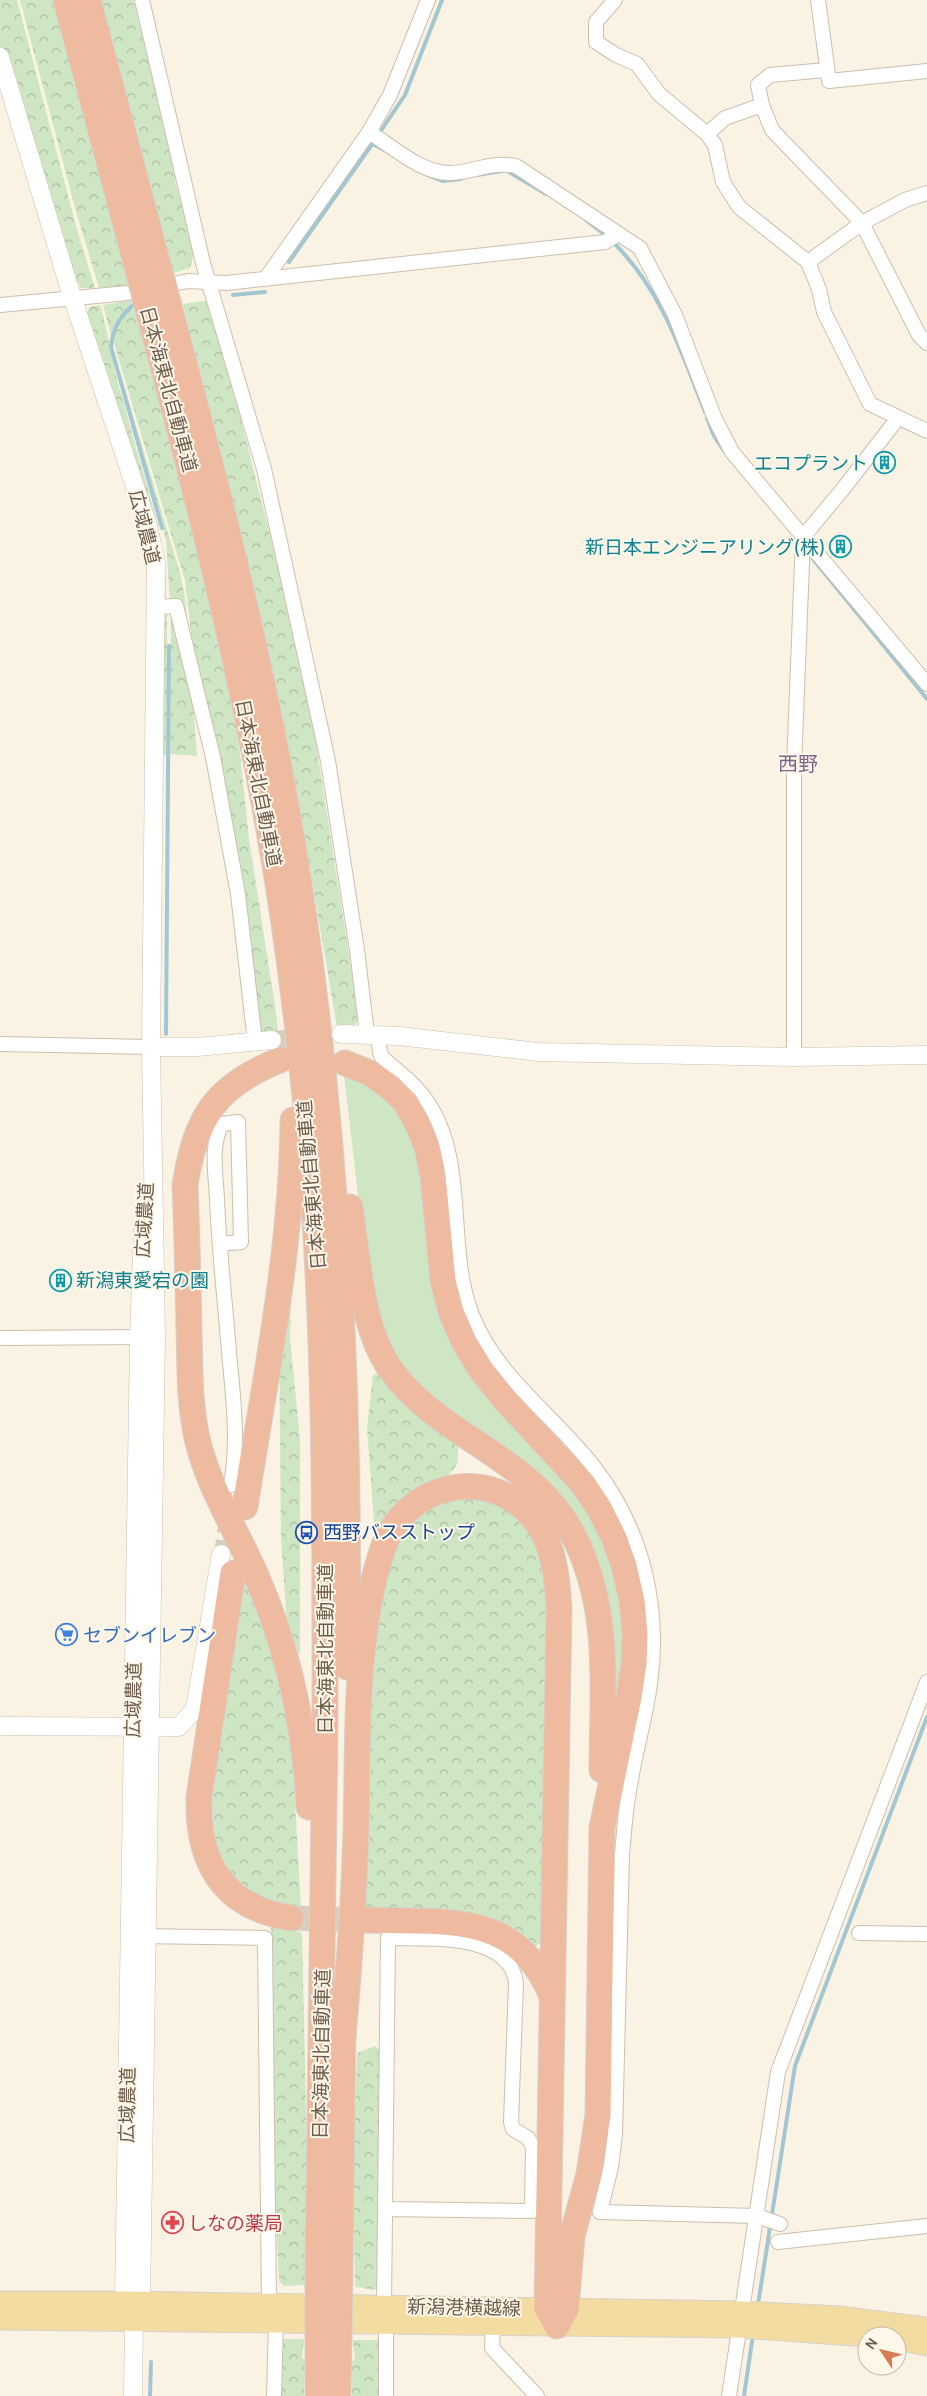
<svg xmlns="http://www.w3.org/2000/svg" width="927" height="2396" font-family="Cabin,'Noto Sans JP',sans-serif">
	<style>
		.grass { fill: #cfe6c4 }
		.forest { fill: url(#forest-crowns) }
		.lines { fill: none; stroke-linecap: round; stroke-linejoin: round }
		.stream { stroke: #a2c7d2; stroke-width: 4 }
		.minor-tunnel { stroke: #d8cdbe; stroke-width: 14; stroke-dasharray: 14 7; stroke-linecap: butt }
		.tertiary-tunnel { stroke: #d8cdbe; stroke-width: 18; stroke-dasharray: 18 9; stroke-linecap: butt }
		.motorway-tunnel { stroke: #d8cdbe; stroke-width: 25; stroke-dasharray: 25 12; stroke-linecap: butt }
		.minor-casing { stroke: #ccbeae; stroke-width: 16 }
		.tertiary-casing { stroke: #ccbeae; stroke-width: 19 }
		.primary-casing { stroke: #d7d1cd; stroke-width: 23 }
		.motorway-casing { stroke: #d7d1cd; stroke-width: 27 }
		.minor { stroke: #fff; stroke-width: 14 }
		.tertiary { stroke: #fff; stroke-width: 18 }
		.primary { stroke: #f3dca2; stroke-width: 21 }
		.motorway { stroke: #efbba0; stroke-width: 25 }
		.motorway-bridge-casing { stroke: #d7d1cd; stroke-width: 27; stroke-linecap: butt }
		.motorway-bridge { stroke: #efbba0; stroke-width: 25 }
		.labels { text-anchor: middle; stroke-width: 4; stroke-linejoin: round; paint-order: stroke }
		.street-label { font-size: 19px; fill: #705c4c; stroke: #fdf7ea }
		.culture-label { font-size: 19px; fill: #0d838f; stroke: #fdf7ea; text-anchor: end }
		.transit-label { font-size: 19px; fill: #164399; stroke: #fdf7ea; text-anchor: start }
		.shop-label { font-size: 19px; fill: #366cbe; stroke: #fdf7ea; text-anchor: start }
		.health-label { font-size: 19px; fill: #be3a42; stroke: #fdf7ea; text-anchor: start }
		.neighbourhood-label { font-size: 20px; fill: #82648c; stroke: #fdf7ea }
	</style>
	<defs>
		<pattern id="forest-crowns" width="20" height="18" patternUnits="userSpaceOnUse" patternTransform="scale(1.25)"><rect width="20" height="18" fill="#cfe6c4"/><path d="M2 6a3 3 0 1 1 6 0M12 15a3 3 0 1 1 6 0" fill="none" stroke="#acbea1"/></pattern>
	</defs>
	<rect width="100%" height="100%" fill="#faf3e4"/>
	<!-- grass -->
	<polygon class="grass" points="344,1075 365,1081 384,1095 407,1122 421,1168 428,1258 443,1318 598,1517 629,1616 613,1727 575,1524 419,1393 391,1358 377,1315 359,1204"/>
	<!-- forest -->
	<g class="forest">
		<polygon points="0,0 17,0 77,230 95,288 81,288 72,271 0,44"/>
		<polygon points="20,0 55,0 77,93 130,285 99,288 75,208"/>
		<polygon points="100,0 133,0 177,171 175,181 194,253 190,268 174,273"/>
		<path d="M134 300V305C122 311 114 320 111 335L103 305Z"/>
		<polygon points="211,300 285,595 314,730 359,1019 351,1029 337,1027 295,782 262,623 183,304"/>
		<path d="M100 305C108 331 111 357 118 383 127 412 133 440 142 468 156 517 167 552 166 603L164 602 155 523 86 314 90 307Z"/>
		<path d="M135 308 171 446 228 683 239 744 249 839 276 1013 278 1032C269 1036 265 1036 258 1029L194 659 185 581 113 340C115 327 121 312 135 308Z"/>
		<polygon points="114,352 180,573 185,597 188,633 170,602 166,540"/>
		<polygon points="167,611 167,755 162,755 163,613"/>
		<polygon points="171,613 192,690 197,756 170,754"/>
		<polygon points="291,1292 290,1339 300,1439 300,1654 292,1653 288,1639 281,1539 279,1338"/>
		<path d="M387 1373 458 1440V1463L447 1478C420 1482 403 1503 387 1524L374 1522 367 1428 373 1375Z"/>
		<polygon points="446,1498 494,1498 535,1534 547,1571 546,1937 535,1947 524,1937 365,1912 366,1768 377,1606 400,1534 423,1510"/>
		<polygon points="245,1569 282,1682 290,1733 294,1784 301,1908 271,1903 243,1891 221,1864 205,1802"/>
		<polygon points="271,1923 302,1933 306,2109 306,2285 284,2286 279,2281 271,2122"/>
		<polygon points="375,2046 384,2054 380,2259 376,2290 355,2287 353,2196 357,2053"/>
		<polygon points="281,2339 304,2339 302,2358 305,2360 304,2396 280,2396"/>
		<polygon points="353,2340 378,2340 378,2396 352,2396 352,2361 355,2360"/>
	</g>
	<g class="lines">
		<!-- stream -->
		<g class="stream">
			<polyline points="378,135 405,95 442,0"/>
			<polyline points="373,144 384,150"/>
			<polyline points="509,172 546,194"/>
			<polyline points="425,174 442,181 461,179"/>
			<polyline points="477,175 502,171"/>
			<polyline points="587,221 608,237"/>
			<path d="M613 242C662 291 680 349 705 412"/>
			<polyline points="289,262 373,143"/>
			<polyline points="233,295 265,292"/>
			<path d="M132 306C118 319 113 328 111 347L162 528"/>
			<polyline points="707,418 714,436 725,452"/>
			<polyline points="813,559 927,699"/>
			<polyline points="166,1034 169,646"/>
			<polyline points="758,2305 795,2066 927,1717"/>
			<polyline points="150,2396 151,2362"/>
			<polyline points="744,2396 753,2335"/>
		</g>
		<!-- minor-tunnel -->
		<polyline class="minor-tunnel" points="221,1554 231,1485"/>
		<!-- tertiary-tunnel -->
		<polyline class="tertiary-tunnel" points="272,1040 310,1037"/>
		<!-- motorway-tunnel -->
		<polyline class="motorway-tunnel" points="291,1918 368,1920"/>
		<defs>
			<g id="minor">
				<polyline points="142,0 203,263 264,469 328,761 357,950 367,1034"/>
				<polyline points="615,0 596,22 596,42 616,55 637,64 659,94 707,134 715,145 723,182 739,207 808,262 819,289 824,312 870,404 927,431"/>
				<polyline points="818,0 829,81 927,71"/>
				<polyline points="762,105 772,130 862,223 919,335 927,343"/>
				<path d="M369 132C393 147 422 174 451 173 476 172 489 161 516 166L640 248 675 315 715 419 732 452 927 684"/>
				<polyline points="707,134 725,118 762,105 758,85 770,75 826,70"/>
				<polyline points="808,262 862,223 905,200 927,193"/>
				<polyline points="266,278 369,132 390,95 428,0"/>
				<polyline points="0,305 128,293 188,281 226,283 605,242 618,234"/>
				<polyline points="154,607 176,606 213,757 238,894 255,1042"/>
				<path d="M378 1034 380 1053 382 1057C399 1073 416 1084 429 1104 468 1165 446 1248 472 1315 497 1378 554 1415 594 1467 642 1529 661 1606 650 1684 646 1716 636 1748 631 1780 626 1804 624 1829 622 1855L615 2134 611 2167 600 2212 757 2216 780 2224"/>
				<polyline points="0,1044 151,1047"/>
				<polyline points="794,1057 794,767 803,537 843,489 898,418"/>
				<path d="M220 1244 241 1242 238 1122 222 1124C210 1146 216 1176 217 1199 219 1250 225 1301 229 1352 233 1396 239 1440 231 1485"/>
				<polyline points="0,1338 148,1337"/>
				<polyline points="859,1933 927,1934"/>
				<polyline points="138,1936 265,1938 269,2304"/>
				<polyline points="778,2242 927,2226"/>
				<path d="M384 2306 388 1938C426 1939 510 1932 516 1983L511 2122 513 2129 528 2138 533 2147 532 2211 385 2209"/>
				<polyline points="493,2325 492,2348 537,2396"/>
				<polyline points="274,2396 276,2322"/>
				<polyline points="386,2396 386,2324"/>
				<polyline points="729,2396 778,2072 927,1682"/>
			</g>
			<g id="tertiary">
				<polyline points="0,57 69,287 148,526 156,563 151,1047 156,1337 141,2302 134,2319 133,2396"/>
				<polyline points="341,1034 399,1036 538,1052 794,1057 927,1055"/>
				<polyline points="151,1047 197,1047 272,1040"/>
				<polyline points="0,1726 179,1727 195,1709 221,1554"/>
				<polyline points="130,2312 124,2302 139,1337 143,1230"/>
			</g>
			<g id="primary">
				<polyline points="0,2302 124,2302 742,2312 839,2317 927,2328"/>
				<polyline points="0,2319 740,2327 868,2336"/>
				<polyline points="897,2339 927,2345"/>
			</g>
			<g id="motorway">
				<polyline points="66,0 128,233"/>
				<polyline points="88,0 148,227"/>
				<path d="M177 336C219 495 260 655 288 817 337 1097 351 1383 347 1667"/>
				<path d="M156 339C195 488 233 636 261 787 285 912 301 1039 311 1166 326 1351 325 1537 325 1723 324 1906 321 2089 318 2271"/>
				<path d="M280 1060C215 1086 196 1117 185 1185 187 1233 188 1281 189 1329 190 1365 189 1402 197 1438 208 1486 235 1528 255 1573 288 1647 305 1726 309 1807"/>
				<path d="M350 1207C358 1258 361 1328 391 1370 443 1442 540 1457 579 1547 611 1619 602 1693 602 1770"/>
				<path d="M245 1507C265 1379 292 1250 293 1120"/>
				<path d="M233 1573 199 1797C197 1863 223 1907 291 1918"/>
				<path d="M368 1920C446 1923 516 1910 552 1996"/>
				<path d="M343 2037C349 1969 354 1900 356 1831 358 1754 355 1675 370 1598 374 1578 379 1557 387 1538 415 1481 490 1468 532 1516 554 1542 557 1576 559 1608L547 2308 557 2326 566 2309 572 2236 589 2174 598 2115 602 1828 629 1697 634 1663 635 1634 632 1601 624 1566 614 1538 599 1508 583 1484 505 1400 481 1370 464 1342 451 1312 443 1281 433 1177 427 1147 418 1125 406 1103 391 1088 370 1073 345 1063"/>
				<polyline points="340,2271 343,2022"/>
				<polyline points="318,2396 318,2336"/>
				<polyline points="338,2396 339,2338"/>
			</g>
		</defs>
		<!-- minor casing -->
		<use href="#minor" class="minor-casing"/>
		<!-- tertiary casing -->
		<use href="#tertiary" class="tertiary-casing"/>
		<!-- primary casing -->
		<use href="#primary" class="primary-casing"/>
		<!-- motorway casing -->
		<use href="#motorway" class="motorway-casing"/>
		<!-- minor -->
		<use href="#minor" class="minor"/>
		<!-- tertiary -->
		<use href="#tertiary" class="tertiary"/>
		<!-- primary -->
		<use href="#primary" class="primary"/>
		<!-- motorway -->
		<use href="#motorway" class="motorway"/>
		<defs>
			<g id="motorway-bridge">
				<polyline points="148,227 177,336"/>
				<polyline points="128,233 156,339"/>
				<polyline points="318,2271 318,2336"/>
				<polyline points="339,2338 340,2271"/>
			</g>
		</defs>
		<!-- motorway-bridge casing -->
		<use href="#motorway-bridge" class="motorway-bridge-casing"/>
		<!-- motorway-bridge -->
		<use href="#motorway-bridge" class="motorway-bridge"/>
	</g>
	<!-- icons -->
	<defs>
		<symbol id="building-ring" viewBox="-11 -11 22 22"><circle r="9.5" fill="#fdf7ea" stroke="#0f9aa8" stroke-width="1.5"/><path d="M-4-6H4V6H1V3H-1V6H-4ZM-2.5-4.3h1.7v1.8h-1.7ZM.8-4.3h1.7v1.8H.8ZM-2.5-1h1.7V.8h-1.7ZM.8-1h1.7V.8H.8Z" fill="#0f9aa8"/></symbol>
		<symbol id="bus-ring" viewBox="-11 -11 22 22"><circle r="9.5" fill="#fdf7ea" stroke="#1a4fb4" stroke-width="1.5"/><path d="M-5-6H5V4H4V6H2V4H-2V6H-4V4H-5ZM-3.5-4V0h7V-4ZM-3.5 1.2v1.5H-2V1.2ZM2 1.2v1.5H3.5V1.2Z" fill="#1a4fb4"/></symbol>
		<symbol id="supermarket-ring" viewBox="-11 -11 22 22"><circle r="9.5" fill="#fdf7ea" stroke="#3f7fe0" stroke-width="1.5"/><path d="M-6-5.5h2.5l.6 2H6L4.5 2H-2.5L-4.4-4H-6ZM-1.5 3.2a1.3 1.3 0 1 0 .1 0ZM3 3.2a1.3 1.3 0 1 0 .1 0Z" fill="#3f7fe0"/></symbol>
		<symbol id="pharmacy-ring" viewBox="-11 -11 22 22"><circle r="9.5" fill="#fdf7ea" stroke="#e0444e" stroke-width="1.5"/><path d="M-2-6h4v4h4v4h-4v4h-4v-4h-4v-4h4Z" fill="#e0444e"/></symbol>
	</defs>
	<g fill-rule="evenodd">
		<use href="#building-ring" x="872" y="450" width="25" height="25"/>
		<use href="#building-ring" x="828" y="534" width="25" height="25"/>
		<use href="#building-ring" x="48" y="1268" width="25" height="25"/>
		<use href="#bus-ring" x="294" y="1520" width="25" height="25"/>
		<use href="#supermarket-ring" x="54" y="1622" width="25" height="25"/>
		<use href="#pharmacy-ring" x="160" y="2210" width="25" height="25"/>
	</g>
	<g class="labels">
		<!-- street labels -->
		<g class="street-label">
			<text transform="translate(169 389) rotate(75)" y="7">日本海東北自動車道</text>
			<text transform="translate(145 527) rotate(76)" y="7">広域農道</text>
			<text transform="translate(259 783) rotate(79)" y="7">日本海東北自動車道</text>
			<text transform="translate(311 1185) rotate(-95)" y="7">日本海東北自動車道</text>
			<text transform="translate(144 1220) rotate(-87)" y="7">広域農道</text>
			<text transform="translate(325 1649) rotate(-90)" y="7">日本海東北自動車道</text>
			<text transform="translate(133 1700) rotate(-89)" y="7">広域農道</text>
			<text transform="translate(321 2054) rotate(-89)" y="7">日本海東北自動車道</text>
			<text transform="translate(127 2105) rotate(-89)" y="7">広域農道</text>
			<text transform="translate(464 2307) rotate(1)" y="7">新潟港横越線</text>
		</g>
		<!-- culture labels -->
		<g class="culture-label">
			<text x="868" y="470">エコプラント</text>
			<text x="825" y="554">新日本エンジニアリング(株)</text>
			<text x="76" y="1287" text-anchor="start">新潟東愛宕の園</text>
		</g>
		<!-- transit labels -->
		<g class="transit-label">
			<text x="323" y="1539">西野バスストップ</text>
		</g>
		<!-- shop labels -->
		<g class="shop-label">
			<text x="83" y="1642">セブンイレブン</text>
		</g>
		<!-- health labels -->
		<g class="health-label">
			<text x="188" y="2230">しなの薬局</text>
		</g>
		<!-- neighbourhood labels -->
		<g class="neighbourhood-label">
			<text x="798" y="771">西野</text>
		</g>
	</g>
	<!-- north arrow -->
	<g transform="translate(882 2351) rotate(305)"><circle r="24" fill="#fdf7ea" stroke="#c5b9ab"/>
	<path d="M0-4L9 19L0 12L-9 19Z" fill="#d97c54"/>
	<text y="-8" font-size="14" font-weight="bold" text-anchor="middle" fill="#705c4c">N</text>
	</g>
</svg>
